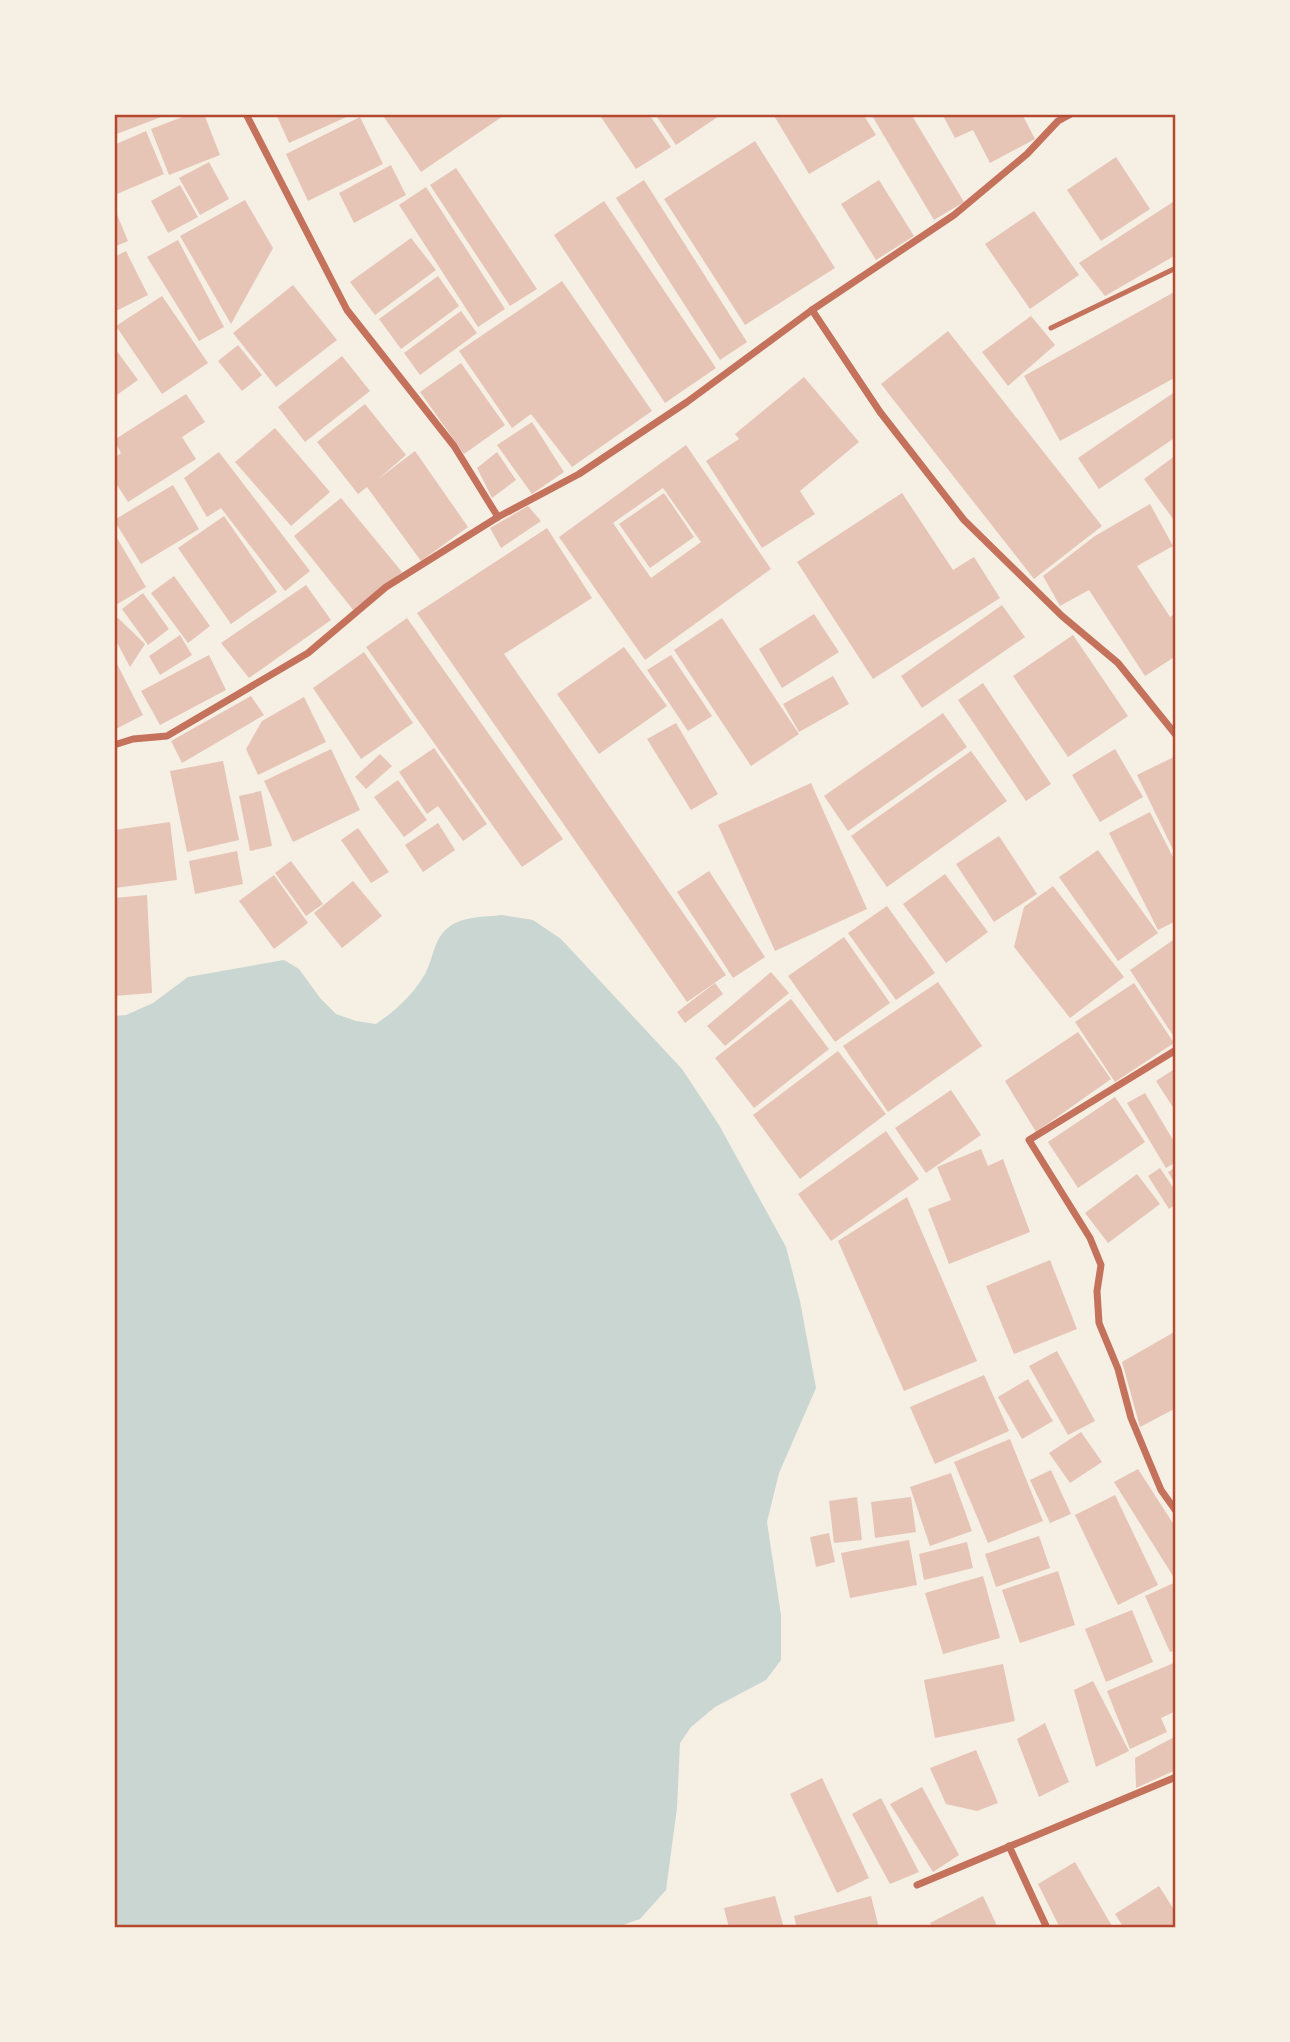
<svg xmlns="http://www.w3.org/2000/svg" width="1290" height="2042" font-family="Roboto,sans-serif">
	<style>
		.water { fill: #c9d6d2 }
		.building { fill: #e6c5b7; fill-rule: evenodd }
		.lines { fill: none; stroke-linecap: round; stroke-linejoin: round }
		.service { stroke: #c5725c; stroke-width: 5 }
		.minor { stroke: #c5725c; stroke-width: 7 }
		.neatline { fill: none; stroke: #b5482f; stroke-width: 2.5 }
	</style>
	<rect width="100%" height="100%" fill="#f6efe4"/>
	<!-- water -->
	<path class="water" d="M502 915 533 920 561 939 682 1069 719 1125 786 1247 800 1301 816 1388 779 1473 767 1522 781 1615V1660L766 1680 715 1707 691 1727 680 1743 677 1808 666 1890 640 1919 614 1928H114V1016L126 1015 153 1003 188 977 284 960 299 969 320 998 336 1014 356 1021 376 1024C395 1011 413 995 425 974 434 958 433 939 449 927 463 916 485 917 502 915Z"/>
	<!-- building -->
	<g class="building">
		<polygon points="114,114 169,114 114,135"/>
		<polygon points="190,114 204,114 220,155 169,175 151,129"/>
		<polygon points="276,114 353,114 289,143"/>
		<polygon points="382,114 506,114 421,172"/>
		<polygon points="599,114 649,114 671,147 636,169"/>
		<polygon points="655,114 722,114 676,145"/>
		<polygon points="773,114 863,114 876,135 809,174"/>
		<polygon points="871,114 911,114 964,202 934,220"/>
		<polygon points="942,114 1022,114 1035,139 990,163 973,130 955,138"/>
		<polygon points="360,117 383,164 308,201 286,154"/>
		<polygon points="146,131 164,174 117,194 114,185 114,145"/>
		<polygon points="755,141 835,268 745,325 664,199"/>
		<polygon points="1116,157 1150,209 1101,241 1067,190"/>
		<polygon points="209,162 229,199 200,215 179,178"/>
		<polygon points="391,165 406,195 354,223 339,193"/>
		<polygon points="456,168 537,289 510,306 430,185"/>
		<polygon points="644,180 747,342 720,360 616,198"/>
		<polygon points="879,180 914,236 876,260 841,204"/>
		<polygon points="180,185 198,217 168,233 151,201"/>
		<polygon points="426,187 505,309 478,327 399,205"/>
		<polygon points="245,200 273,248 231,324 180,236"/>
		<polygon points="1176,200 1176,255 1105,296 1079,263"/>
		<polygon points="604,201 716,368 665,403 554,235"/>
		<polygon points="114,207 128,241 114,247"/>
		<polygon points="1034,211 1079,275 1030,309 985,244"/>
		<polygon points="411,238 436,270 375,315 350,282"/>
		<polygon points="178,240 224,327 199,341 147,257"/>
		<polygon points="126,251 148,295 114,312 114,257"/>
		<polygon points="438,276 459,306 401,349 379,319"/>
		<polygon points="562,281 652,411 572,467 531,414 512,428 459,351"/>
		<polygon points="293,285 337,340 276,387 233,333"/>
		<polygon points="1176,291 1176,377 1060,441 1024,376"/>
		<polygon points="162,296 208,363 162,394 116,326"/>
		<polygon points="461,311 477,333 420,375 404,353"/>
		<polygon points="1031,316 1055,345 1008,386 982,352"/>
		<polygon points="948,331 1102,526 1034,579 881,384"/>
		<polygon points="238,345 262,375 242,391 218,361"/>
		<polygon points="114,347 138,380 114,397"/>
		<polygon points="342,356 370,391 305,442 278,407"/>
		<polygon points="461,363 505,425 464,454 420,392"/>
		<polygon points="804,377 859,442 800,491 815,514 762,548 706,461 739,439 735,434"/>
		<polygon points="1176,391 1176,437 1099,489 1078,458"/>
		<polygon points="186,394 205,422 182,437 196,459 128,502 114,480 114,458 121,453 114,440"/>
		<polygon points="365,404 406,455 377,480 415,451 468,527 421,561 367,487 358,494 317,442"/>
		<polygon points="532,422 564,472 532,494 497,445"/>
		<polygon points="275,428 330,492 291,526 235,462"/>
		<path d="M686 445 771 569 645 660 559 537ZM663 488 701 542 651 578 613 523Z"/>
		<polygon points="219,452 310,571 285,591 221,508 207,517 184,478"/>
		<polygon points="497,452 516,480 492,498 477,468"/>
		<polygon points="1176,455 1176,523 1144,479"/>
		<polygon points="173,485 199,529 141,564 114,520"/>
		<polygon points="664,493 694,537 650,568 619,524"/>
		<polygon points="902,493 953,570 974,557 1000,598 873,679 797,562"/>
		<polygon points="341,498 402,572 354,611 294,536"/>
		<polygon points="1150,504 1173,546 1137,566 1170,617 1176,613 1176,656 1145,676 1089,590 1060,606 1043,576 1095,536"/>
		<polygon points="528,506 541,521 501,548 490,528"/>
		<polygon points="224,516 277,592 231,624 178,548"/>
		<polygon points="547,528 592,598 504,654 726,975 687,1002 417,613"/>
		<polygon points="117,538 146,587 114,606 114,540"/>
		<polygon points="174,576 210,626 188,643 151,593"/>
		<polygon points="306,585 331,620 249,678 221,643"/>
		<polygon points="143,593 169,629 148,645 122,609"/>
		<polygon points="1002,605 1025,637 922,708 901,676"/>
		<polygon points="814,614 839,652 782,688 759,649"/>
		<polygon points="118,618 145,644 130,667 114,637 114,621"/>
		<polygon points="407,618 563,839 522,867 366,647"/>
		<polygon points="722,618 799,734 751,766 674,650"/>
		<polygon points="180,635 192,655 160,675 149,656"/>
		<polygon points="1073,635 1128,716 1068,757 1013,676"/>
		<polygon points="624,647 667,706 599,754 557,694"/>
		<polygon points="364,652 413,723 361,759 313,688"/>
		<polygon points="209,655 226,690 160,725 141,691"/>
		<polygon points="671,655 712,716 688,731 647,670"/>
		<polygon points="114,658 143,715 114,730"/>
		<polygon points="833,676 849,704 799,732 783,704"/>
		<polygon points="983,683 1051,784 1026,801 958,700"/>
		<polygon points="251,696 264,715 182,763 171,741"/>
		<polygon points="304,697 326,742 258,775 246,749 262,721"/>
		<polygon points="943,713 967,747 848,831 824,796"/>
		<polygon points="676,723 718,794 691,810 647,739"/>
		<polygon points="434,748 487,824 463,841 438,806 427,814 399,772"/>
		<polygon points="331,749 360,810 293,842 264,781"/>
		<polygon points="1115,749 1143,797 1100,822 1072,775"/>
		<polygon points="971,751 1007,801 887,887 851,836"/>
		<polygon points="380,754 392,766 366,789 355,777"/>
		<polygon points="1176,756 1176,856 1137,775"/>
		<polygon points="223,761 239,840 187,852 170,771"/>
		<polygon points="398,780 427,820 404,837 374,797"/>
		<polygon points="811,783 867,909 775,951 718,825"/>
		<polygon points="261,791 272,846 250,851 239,796"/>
		<polygon points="1150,812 1176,863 1176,921 1158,930 1109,833"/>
		<polygon points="170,822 177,880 115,888 114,830"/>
		<polygon points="438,823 455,850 423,872 405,845"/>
		<polygon points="358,828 389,872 371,883 341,840"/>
		<polygon points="999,836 1037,894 994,922 956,864"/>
		<polygon points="1098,850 1158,933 1118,961 1059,877"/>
		<polygon points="237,851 243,884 195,894 189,861"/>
		<polygon points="291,861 323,904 306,916 275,873"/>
		<polygon points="709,871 765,957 733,978 677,892"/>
		<polygon points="945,874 988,932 946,963 903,904"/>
		<polygon points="274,875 308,923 274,949 239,901"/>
		<polygon points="353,881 382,916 342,948 314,913"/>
		<polygon points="1053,886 1124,977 1070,1018 1014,947 1024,907"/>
		<polygon points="147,895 152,993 114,996 114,898"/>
		<polygon points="887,906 935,973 896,1000 848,933"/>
		<polygon points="844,937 890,1003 835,1042 788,976"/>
		<polygon points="1176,938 1176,1040 1130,970"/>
		<polygon points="771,972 789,993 725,1046 707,1026"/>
		<polygon points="938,982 982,1046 888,1112 843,1046"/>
		<polygon points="715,983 723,994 685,1023 677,1012"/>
		<polygon points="1134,983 1174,1043 1115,1082 1075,1022"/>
		<polygon points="791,999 829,1049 754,1108 715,1058"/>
		<polygon points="1078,1032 1111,1079 1036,1132 1005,1081"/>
		<polygon points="838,1051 886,1114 800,1179 753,1115"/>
		<polygon points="1176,1068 1176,1112 1156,1081"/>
		<polygon points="951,1090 981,1135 926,1173 895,1128"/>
		<polygon points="1145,1093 1176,1145 1176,1162 1166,1168 1127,1103"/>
		<polygon points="1115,1097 1145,1142 1078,1188 1048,1142"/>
		<polygon points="886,1131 919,1179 831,1241 798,1194"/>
		<polygon points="981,1149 988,1166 1003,1159 1030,1232 949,1264 928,1209 951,1200 937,1167"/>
		<polygon points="1176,1167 1176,1186 1168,1172"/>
		<polygon points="1160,1168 1176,1192 1176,1204 1169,1209 1148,1176"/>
		<polygon points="1137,1174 1160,1204 1108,1243 1085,1213"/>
		<polygon points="907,1197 977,1361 904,1391 838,1241"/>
		<polygon points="1050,1260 1077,1329 1014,1354 986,1286"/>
		<polygon points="1176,1331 1176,1408 1140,1427 1122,1362"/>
		<polygon points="1057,1351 1095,1421 1068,1435 1029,1366"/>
		<polygon points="984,1375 1009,1431 935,1464 910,1407"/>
		<polygon points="1028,1379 1053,1421 1022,1439 998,1397"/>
		<polygon points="1081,1432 1102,1462 1070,1483 1049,1453"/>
		<polygon points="1010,1439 1043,1521 988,1543 954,1462"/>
		<polygon points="1138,1469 1176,1528 1176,1572 1173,1576 1114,1482"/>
		<polygon points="1051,1470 1071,1514 1050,1523 1030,1480"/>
		<polygon points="951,1473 972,1531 930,1546 910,1487"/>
		<polygon points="1115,1495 1158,1585 1118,1605 1075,1515"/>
		<polygon points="857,1497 862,1540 834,1543 829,1501"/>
		<polygon points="911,1497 916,1532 875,1538 871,1502"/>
		<polygon points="829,1533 835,1562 816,1567 810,1537"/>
		<polygon points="1039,1536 1050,1568 996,1587 985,1554"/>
		<polygon points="909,1540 917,1585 850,1598 841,1553"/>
		<polygon points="967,1542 973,1568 924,1580 919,1554"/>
		<polygon points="1058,1571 1075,1625 1020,1643 1002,1590"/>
		<polygon points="983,1576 1000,1638 943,1654 925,1593"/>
		<polygon points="1176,1582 1176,1650 1170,1652 1145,1596"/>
		<polygon points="1132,1610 1153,1662 1106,1682 1085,1629"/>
		<polygon points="1176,1662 1176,1711 1161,1718 1167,1732 1130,1749 1107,1691"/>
		<polygon points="1003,1664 1015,1721 935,1738 924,1680"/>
		<polygon points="1093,1681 1129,1751 1096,1767 1074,1690"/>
		<polygon points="1045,1723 1069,1782 1039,1797 1017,1739"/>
		<polygon points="1176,1736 1176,1770 1136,1788 1135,1758"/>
		<polygon points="976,1750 998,1803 977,1811 946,1804 930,1768"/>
		<polygon points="822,1778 869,1878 837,1893 790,1794"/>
		<polygon points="922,1787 959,1855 933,1872 890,1804"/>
		<polygon points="881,1798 919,1872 890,1884 852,1814"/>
		<polygon points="1075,1862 1113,1928 1060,1928 1038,1884"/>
		<polygon points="1159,1886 1176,1913 1176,1928 1124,1928 1115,1914"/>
		<polygon points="775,1896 784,1928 729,1928 724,1908"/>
		<polygon points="871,1896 879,1928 797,1928 794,1916"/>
		<polygon points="983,1896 998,1928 933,1928 930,1923"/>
	</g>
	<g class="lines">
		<!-- service -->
		<polyline class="service" points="1051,328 1176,268"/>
		<!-- minor -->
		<g class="minor">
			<polyline points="246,114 347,310 454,446 498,517"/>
			<polyline points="812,310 880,412 964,520 1062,616 1118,663 1176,735"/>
			<polyline points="114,745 133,739 167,736 308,653 386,587 498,517 579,474 687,402 812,310 954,215 1027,154 1058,121 1071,114"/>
			<polyline points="1176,1050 1029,1140 1090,1238 1101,1265 1097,1291 1099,1323 1118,1369 1131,1418 1161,1490 1176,1511"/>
			<polyline points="1009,1846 1047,1928"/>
			<polyline points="917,1885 1176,1777"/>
		</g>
	</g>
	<!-- border -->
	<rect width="1290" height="2042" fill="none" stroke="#f6efe4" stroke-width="231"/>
	<rect x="116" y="116" width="1058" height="1810" class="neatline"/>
</svg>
